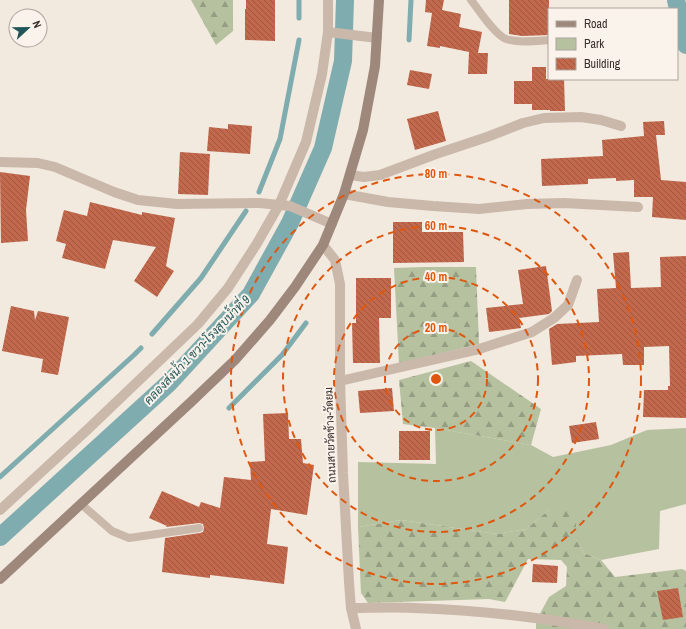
<svg xmlns="http://www.w3.org/2000/svg" width="686" height="629" font-family="'Archivo Narrow',Sarabun,sans-serif">
	<style>
		.green { fill: #b6c19f }
		.forest { fill: url(#forest-firs) }
		.lines { fill: none; stroke-linecap: round; stroke-linejoin: round }
		.stream { stroke: #7facae; stroke-width: 5 }
		.canal { stroke: #7facae; stroke-width: 18 }
		.building { fill: url(#building-back-hatch) }
		.service { stroke: #cab9ab; stroke-width: 8 }
		.minor { stroke: #cab9ab; stroke-width: 10 }
		.secondary { stroke: #9e887c; stroke-width: 10 }
		.ring { fill: none; stroke: #df570e; stroke-width: 2; stroke-dasharray: 7 5 }
		.labels { text-anchor: middle; stroke-width: 4; stroke-linejoin: round; paint-order: stroke }
		.street-label { font-size: 11px; fill: #382e2a; stroke: #faf3eb }
		.water-label { font-size: 12px; font-style: italic; fill: #205559; stroke: #faf3eb }
		.centre { fill: #df570e; stroke: #faf3eb; stroke-width: 2 }
		.ring-label { font-size: 12px; text-anchor: middle; font-weight: bold; fill: #df570e; stroke: #faf3eb; stroke-width: 4; stroke-linejoin: round; paint-order: stroke }
	</style>
	<defs>
		<pattern id="forest-firs" width="22" height="20" patternUnits="userSpaceOnUse"><rect width="22" height="20" fill="#b6c19f"/><path d="M5 1l3.5 6h-7zM16 11l3.5 6h-7z" fill="#959d82"/></pattern>
		<pattern id="building-back-hatch" width="6" height="6" patternUnits="userSpaceOnUse"><rect width="6" height="6" fill="#c2694d"/><path d="M-1 5l2 2M0 0l6 6M5-1l2 2" fill="none" stroke="#9f5740"/></pattern>
	</defs>
	<rect width="100%" height="100%" fill="#f2e9df"/>
	<!-- green -->
	<polygon class="green" points="435,428 531,445 553,457 611,445 647,430 686,428 686,504 660,511 659,549 601,560 584,553 576,540 576,523 550,509 526,529 497,534 401,520 358,527 358,462 436,464"/>
	<!-- forest -->
	<g class="forest">
		<polygon points="191,0 233,0 233,31 216,45"/>
		<polygon points="425,267 476,267 479,344 399,364 394,268"/>
		<polygon points="471,361 541,409 531,445 435,428 403,424 399,380"/>
		<polygon points="567,508 576,523 576,540 584,553 601,560 615,577 682,569 686,571 686,629 536,629 536,621 549,597 566,586 567,567 561,560 528,559 505,602 489,599 368,603 361,593 358,527 401,520 497,534 526,529 550,509"/>
	</g>
	<g class="lines">
		<!-- stream -->
		<g class="stream">
			<polyline points="299,18 299,0"/>
			<polyline points="409,40 411,0"/>
			<polyline points="259,192 280,139 299,40"/>
			<polyline points="152,334 201,278 246,211"/>
			<polyline points="229,408 282,355 306,323"/>
			<polyline points="0,477 134,355 141,348"/>
		</g>
		<!-- canal -->
		<g class="canal">
			<polyline points="676,0 686,45"/>
			<polyline points="0,537 170,382 251,294 290,223 323,148 343,61 345,0"/>
		</g>
	</g>
	<!-- building -->
	<g class="building">
		<polygon points="246,0 275,0 275,41 245,40 245,9 246,9"/>
		<polygon points="426,0 444,0 442,10 461,14 459,27 482,32 478,53 488,53 487,74 468,74 469,52 474,53 440,46 440,48 427,46 432,13 425,12"/>
		<polygon points="509,0 549,0 549,35 522,36 509,34"/>
		<polygon points="532,67 546,67 546,79 564,79 565,111 550,111 550,110 532,110 532,104 514,104 514,81 532,81"/>
		<polygon points="410,70 432,74 429,89 407,85"/>
		<polygon points="438,111 446,141 415,150 407,119"/>
		<polygon points="664,121 665,135 656,135 661,180 686,182 686,220 652,217 653,197 634,197 634,180 616,181 616,178 588,179 588,184 542,186 541,159 603,156 602,140 644,136 643,122"/>
		<polygon points="228,124 252,126 250,154 207,151 209,127 228,129"/>
		<polygon points="180,152 210,154 208,195 178,194"/>
		<polygon points="0,172 30,176 26,210 28,241 1,243"/>
		<polygon points="90,202 142,215 142,212 175,218 166,266 174,271 157,297 134,281 156,247 113,240 105,269 62,258 66,244 56,241 64,210 87,216"/>
		<polygon points="393,222 422,222 422,232 463,232 464,262 393,263"/>
		<polygon points="629,252 631,288 661,287 660,257 686,256 686,418 643,417 644,390 668,390 668,386 670,386 669,346 644,347 644,365 623,365 622,354 576,356 576,362 552,365 549,329 557,324 599,322 597,289 616,288 613,253"/>
		<polygon points="546,266 552,311 549,314 519,318 521,328 489,332 486,308 523,304 518,270"/>
		<polygon points="356,278 391,278 391,318 379,318 380,363 353,363 352,323 356,323"/>
		<polygon points="11,306 34,311 35,320 38,311 69,317 58,375 41,372 43,359 2,351"/>
		<polygon points="392,388 394,411 360,413 358,391"/>
		<polygon points="288,413 289,439 301,439 303,463 314,465 307,515 271,509 267,544 288,547 284,584 210,575 210,578 162,572 165,538 200,533 203,532 204,528 203,524 199,523 166,527 167,526 149,518 162,491 199,507 201,502 220,508 224,477 251,480 250,462 265,461 263,414"/>
		<polygon points="596,422 599,439 572,443 569,426"/>
		<rect x="399" y="431" width="31" height="29"/>
		<polygon points="533,564 558,566 557,583 532,582"/>
		<polygon points="678,588 683,617 663,620 657,591"/>
	</g>
	<g class="lines">
		<!-- service -->
		<g class="service">
			<path d="M471 0C479 10 495 35 506 39 519 43 535 41 549 40"/>
			<polyline points="81,504 112,531 129,538 199,528"/>
		</g>
		<!-- minor -->
		<g class="minor">
			<polyline points="328,32 377,38"/>
			<polyline points="0,162 38,163 55,167 114,192 138,200 177,204 259,203 290,206 332,224"/>
			<polyline points="350,175 364,177 380,175 436,154 487,137 523,123 544,118 581,117 601,120 621,126"/>
			<polyline points="344,194 388,202 433,206 479,209 527,204 564,203 638,207"/>
			<polyline points="323,245 335,260 340,284 340,381 343,473 349,582 351,608 356,629"/>
			<polyline points="340,381 476,350 532,332 554,318 568,305 577,280"/>
			<polyline points="0,510 87,430 198,324 228,288 256,245 279,205 306,142 322,74 328,32 328,0"/>
			<path d="M351 608C372 608 392 607 413 608 477 610 541 617 604 629"/>
		</g>
		<!-- secondary -->
		<polyline class="secondary" points="0,579 191,402 235,360 270,320 295,287 323,245 344,194 363,130 375,66 379,0"/>
	</g>
	<!-- distance rings -->
	<g class="ring">
		<circle cx="436" cy="379" r="51"/>
		<circle cx="436" cy="379" r="102"/>
		<circle cx="436" cy="379" r="153"/>
		<circle cx="436" cy="379" r="205"/>
	</g>
	<g class="labels">
		<!-- street labels -->
		<g class="street-label">
			<text transform="translate(330 435) rotate(-92)" y="4">ถนนสายวัดช้าง-วัดยม</text>
		</g>
		<!-- water labels -->
		<g class="water-label">
			<text transform="translate(197 350) rotate(-46)" y="4">คลองส่งน้ำ 1 ขวา-โรงสูบน้ำที่ 9</text>
		</g>
	</g>
	<circle cx="436" cy="379" r="6" class="centre"/>
	<g class="ring-label">
		<text x="436" y="178">80 m</text>
		<text x="436" y="230">60 m</text>
		<text x="436" y="281">40 m</text>
		<text x="436" y="332">20 m</text>
	</g>
	<!-- legend -->
	<rect x="548" y="8" width="130" height="72" fill="#faf3eb" stroke="#aca49e"/>
	<rect x="556" y="21" width="20" height="6" fill="#9e887c" stroke="#aca49e"/>
	<text x="584" y="28" font-size="12" fill="#382e2a">Road</text>
	<rect x="556" y="38" width="20" height="12" fill="#b6c19f" stroke="#aca49e"/>
	<text x="584" y="48" font-size="12" fill="#382e2a">Park</text>
	<rect x="556" y="58" width="20" height="12" fill="url(#building-back-hatch)" stroke="#aca49e"/>
	<text x="584" y="68" font-size="12" fill="#382e2a">Building</text>
	<!-- north arrow -->
	<g transform="translate(28 28) rotate(68)"><circle r="19" fill="#faf3eb" stroke="#aca49e"/>
	<path d="M0-3L7 15L0 10L-7 15Z" fill="#205559"/>
	<text y="-6" font-size="11" font-weight="bold" text-anchor="middle" fill="#382e2a">N</text>
	</g>
</svg>
